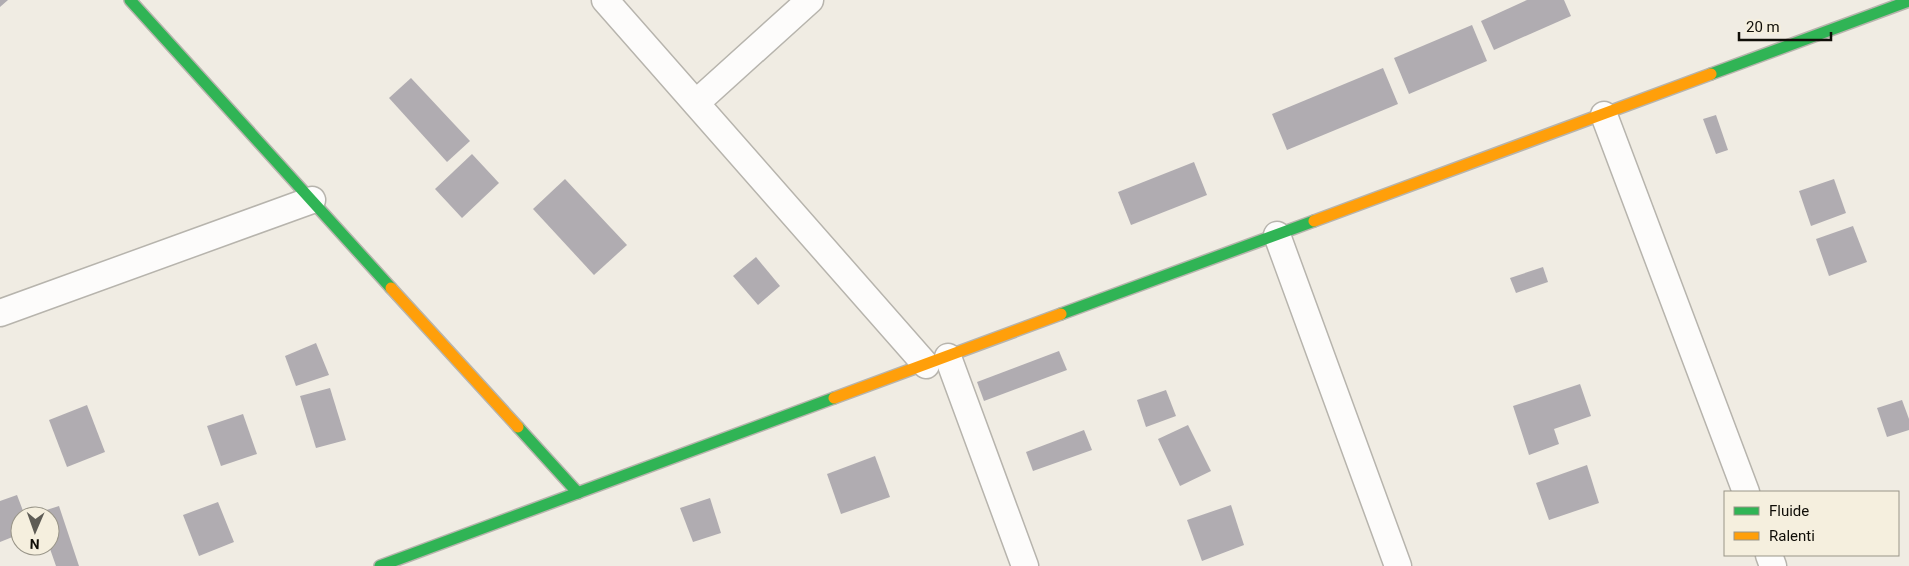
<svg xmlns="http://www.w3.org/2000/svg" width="1909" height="566" font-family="Roboto,sans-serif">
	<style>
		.building { fill: #b0acb1 }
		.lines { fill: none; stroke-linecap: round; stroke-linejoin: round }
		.street-casing { stroke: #b7b4ad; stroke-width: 29 }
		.fast-casing { stroke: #b7b4ad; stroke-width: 14 }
		.slow-casing { stroke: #b7b4ad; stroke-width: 14 }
		.street { stroke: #fdfcfb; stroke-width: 26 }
		.fast { stroke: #30b455; stroke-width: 11 }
		.slow { stroke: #ff9f0a; stroke-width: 11 }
	</style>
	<rect width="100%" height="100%" fill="#f0ece3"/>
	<!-- building -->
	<g class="building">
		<polygon points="0,0 8,0 0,7"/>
		<polygon points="1527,0 1564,0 1571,16 1494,50 1481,21"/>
		<polygon points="1472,25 1487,61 1409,94 1394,58"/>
		<polygon points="1383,68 1398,104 1287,150 1272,114"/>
		<polygon points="411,78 470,141 447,162 389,98"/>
		<polygon points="1716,115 1728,150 1716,154 1703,119"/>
		<polygon points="472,154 499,183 462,218 435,189"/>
		<polygon points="1194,162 1207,195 1131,225 1118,192"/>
		<polygon points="565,179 627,245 594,275 533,209"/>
		<polygon points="1834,179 1846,213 1811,226 1799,191"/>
		<polygon points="1853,226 1867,262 1829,276 1816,239"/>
		<polygon points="756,257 780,286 758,305 733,276"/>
		<polygon points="1543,267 1548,282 1516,293 1510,278"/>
		<polygon points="316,343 329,375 296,386 285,356"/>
		<polygon points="1059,351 1067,370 984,401 977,382"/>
		<polygon points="1580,384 1591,416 1554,429 1559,444 1529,455 1513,406"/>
		<polygon points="330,388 346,440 316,448 300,396"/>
		<polygon points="1166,390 1176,416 1146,427 1137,400"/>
		<polygon points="1902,400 1909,419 1909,430 1887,437 1877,408"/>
		<polygon points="87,405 105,452 67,467 49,420"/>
		<polygon points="243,414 257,454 221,466 207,426"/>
		<polygon points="1188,425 1211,471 1180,486 1158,439"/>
		<polygon points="1084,430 1092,450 1033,471 1026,452"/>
		<polygon points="875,456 890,497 841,514 827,474"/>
		<polygon points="1587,465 1599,503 1549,520 1536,483"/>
		<polygon points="17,495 25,516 20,516 20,534 0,542 0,501"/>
		<polygon points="710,498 721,533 693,542 680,508"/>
		<polygon points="218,502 234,542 199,556 183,515"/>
		<polygon points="1231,505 1244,545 1202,561 1187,520"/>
		<polygon points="59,506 79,566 56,566 49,546 50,516 39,516 37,513"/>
	</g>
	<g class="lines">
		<defs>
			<g id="street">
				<polyline points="605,0 926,365"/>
				<polyline points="696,103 810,0"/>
				<polyline points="1604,115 1746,492"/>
				<polyline points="1277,235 1398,566"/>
				<polyline points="0,313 312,200"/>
				<polyline points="948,357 1025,566"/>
				<polyline points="1769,555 1773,566"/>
			</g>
			<g id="fast">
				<polyline points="130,0 391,288"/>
				<polyline points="1711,74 1909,1"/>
				<polyline points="1061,314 1314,221"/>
				<polyline points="518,427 578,493"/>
				<polyline points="380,566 834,398"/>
			</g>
			<g id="slow">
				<polyline points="1314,221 1711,74"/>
				<polyline points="391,288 518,427"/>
				<polyline points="834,398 1061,314"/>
			</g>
		</defs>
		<!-- street casing -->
		<use href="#street" class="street-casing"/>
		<!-- fast casing -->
		<use href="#fast" class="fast-casing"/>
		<!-- slow casing -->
		<use href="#slow" class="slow-casing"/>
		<!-- street -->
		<use href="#street" class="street"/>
		<!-- fast -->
		<use href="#fast" class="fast"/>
		<!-- slow -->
		<use href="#slow" class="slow"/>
	</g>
	<!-- legend -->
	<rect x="1724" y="491" width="175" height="65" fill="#f5efde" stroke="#999588"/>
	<rect x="1734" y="507" width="25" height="8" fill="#30b455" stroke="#999588"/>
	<text x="1769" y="516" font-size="15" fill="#100e08">Fluide</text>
	<rect x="1734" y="532" width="25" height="8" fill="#ff9f0a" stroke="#999588"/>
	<text x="1769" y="541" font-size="15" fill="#100e08">Ralenti</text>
	<!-- north arrow -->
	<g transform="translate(35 531) rotate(182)"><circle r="24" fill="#f5efde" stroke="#999588"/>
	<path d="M0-4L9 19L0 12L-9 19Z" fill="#5e5c55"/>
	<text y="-8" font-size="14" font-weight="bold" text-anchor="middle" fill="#100e08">N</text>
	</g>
	<!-- scale -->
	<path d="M1739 32v8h92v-8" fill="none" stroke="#100e08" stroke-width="2.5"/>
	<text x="1746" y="32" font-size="15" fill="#100e08" stroke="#f5efde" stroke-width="4" paint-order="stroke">20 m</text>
</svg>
